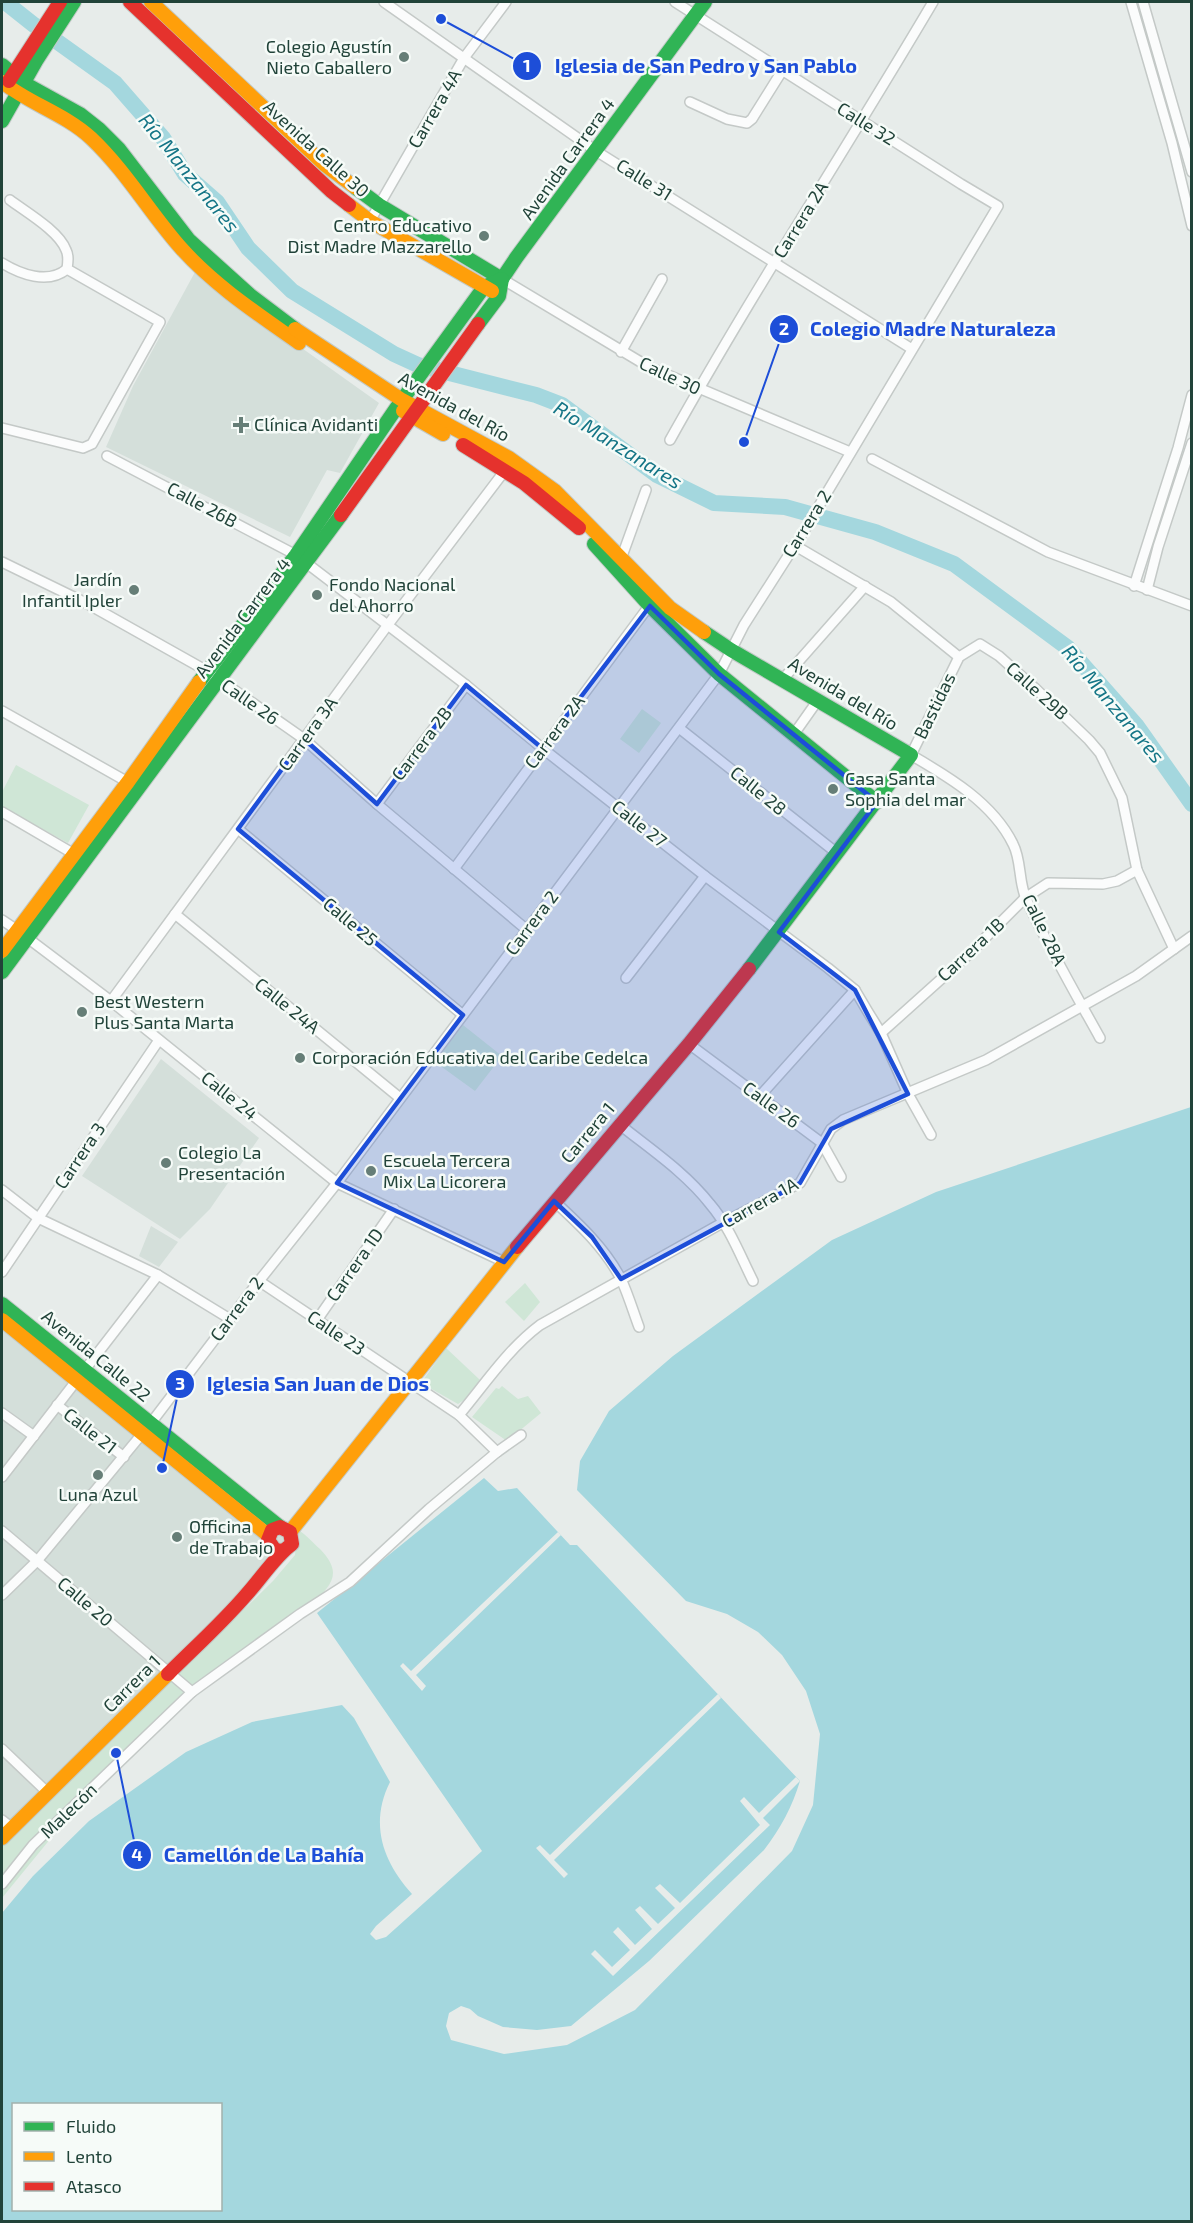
<svg xmlns="http://www.w3.org/2000/svg" width="1193" height="2223" font-family="'Exo 2',sans-serif">
	<style>
		.built { fill: #d4dfda }
		.green { fill: #cfe6d6 }
		.water { fill: #a4d7de; fill-rule: evenodd }
		.pier { fill: #e7ecea }
		.lines { fill: none; stroke-linecap: round; stroke-linejoin: round }
		.river { stroke: #a4d7de; stroke-width: 16 }
		.street-casing { stroke: #c4c9c7; stroke-width: 12 }
		.fast-casing { stroke: #c2cac7; stroke-width: 16 }
		.slow-casing { stroke: #c2cac7; stroke-width: 16 }
		.jam-casing { stroke: #c2cac7; stroke-width: 16 }
		.street { stroke: #fbfcfc; stroke-width: 9 }
		.fast { stroke: #30b455; stroke-width: 14 }
		.slow { stroke: #ff9f0a; stroke-width: 14 }
		.jam { stroke: #e5322d; stroke-width: 14 }
		.marked { fill: #1d4ed8; fill-opacity: 0.2; stroke: #1d4ed8; stroke-width: 4.5; stroke-linejoin: round }
		.poi-dot { fill: #667e77; stroke: #f6fbf8; stroke-width: 2 }
		.labels { text-anchor: middle; stroke-width: 5; stroke-linejoin: round; paint-order: stroke }
		.poi-label { font-size: 18px; fill: #214339; stroke: #f6fbf8; text-anchor: start }
		.street-label { font-size: 18px; fill: #214339; stroke: #f6fbf8 }
		.water-label { font-size: 20px; font-style: italic; fill: #147586; stroke: #f6fbf8 }
		.leader { fill: none; stroke: #1d4ed8; stroke-width: 2 }
		.callout-dot { fill: #1d4ed8; stroke: #f6fbf8; stroke-width: 2 }
		.mark-label { font-size: 18px; text-anchor: middle; font-weight: bold; fill: #fff }
		.callout-label { font-size: 20px; text-anchor: middle; font-weight: bold; fill: #1d4ed8; stroke: #f6fbf8; stroke-width: 5; stroke-linejoin: round; paint-order: stroke }
	</style>
	<rect width="100%" height="100%" fill="#e7ecea"/>
	<!-- built -->
	<g class="built">
		<polygon points="195,272 379,403 340,473 327,470 290,537 106,447 133,386"/>
		<polygon points="161,1059 259,1138 210,1209 180,1239 82,1176"/>
		<polygon points="151,1226 178,1242 159,1267 139,1256"/>
		<polygon points="2,1304 290,1532 254,1577 2,1832"/>
	</g>
	<!-- green -->
	<g class="green">
		<polygon points="642,709 661,723 639,753 620,739"/>
		<polygon points="16,765 89,805 68,843 2,807 2,792"/>
		<polygon points="463,1025 502,1056 475,1091 435,1062"/>
		<polygon points="525,1283 540,1302 524,1321 505,1302"/>
		<polygon points="446,1348 480,1380 464,1400 458,1404 421,1383"/>
		<polygon points="502,1386 518,1399 528,1396 541,1413 507,1441 472,1417 496,1388 499,1389"/>
		<path d="M298 1530C307 1535 313 1543 320 1549 344 1574 331 1585 311 1605L181 1708 69 1816 2 1898V1844L53 1797 273 1581 295 1555Z"/>
	</g>
	<!-- water -->
	<path class="water" d="M1191 1107V2221L2 2222V1913L33 1876 89 1821 186 1752 252 1722 342 1705 354 1718 390 1782C369 1824 383 1862 412 1894L376 1926 370 1934 376 1940 386 1937 482 1851 317 1613 484 1478 498 1491 517 1488 570 1545H577L800 1781C792 1807 781 1828 764 1850L649 1961 571 2026 537 2030 503 2027 478 2016 470 2009 461 2006 449 2013 446 2026 451 2040 504 2054 567 2045 635 2010 792 1851 813 1805 820 1734 806 1691 782 1655 758 1632 727 1614 686 1601 577 1490 580 1461 609 1411 673 1356 832 1240 936 1192ZM14 2104H220V2210H14Z"/>
	<!-- pier -->
	<g class="pier">
		<polygon points="558,1532 561,1535 416,1675 426,1686 422,1691 400,1666 403,1663 411,1671"/>
		<polygon points="718,1694 721,1698 554,1860 568,1874 564,1878 536,1848 540,1845 550,1855"/>
		<polygon points="796,1777 800,1781 763,1818 770,1825 613,1976 591,1954 595,1950 612,1967 630,1950 613,1932 618,1927 635,1945 652,1929 635,1910 640,1906 658,1924 675,1908 655,1888 660,1884 680,1903 760,1825 740,1801 744,1797 759,1813"/>
	</g>
	<g class="lines">
		<!-- river -->
		<polyline class="river" points="5,2 34,25 115,83 163,138 185,174 217,202 248,248 292,291 394,354 418,365 536,395 562,405 657,475 714,503 785,507 875,532 954,564 1068,648 1136,725 1192,804"/>
		<defs>
			<g id="street">
				<polyline points="384,2 596,151 912,349"/>
				<polyline points="1131,2 1172,143 1192,226"/>
				<polyline points="1143,2 1192,172"/>
				<polyline points="690,102 727,119 747,123 752,119 782,71"/>
				<polyline points="370,221 464,58 506,2"/>
				<path d="M2 263C20 274 48 285 67 269"/>
				<polyline points="502,279 649,367 850,452"/>
				<polyline points="621,352 662,279"/>
				<path d="M2 428 83 448 92 444 160 322 67 269C68 262 69 256 66 250 59 231 26 212 10 200"/>
				<path d="M670 440C753 291 847 148 933 2"/>
				<polyline points="107,456 296,555 466,685 542,748 705,876 828,968 855,990 868,1012 881,1033 908,1094 931,1135"/>
				<polyline points="872,459 1048,552 1192,606"/>
				<polyline points="794,545 891,602 959,657"/>
				<polyline points="621,559 646,490"/>
				<polyline points="2,562 86,603 207,671 304,739 377,804 527,930"/>
				<polyline points="1134,586 1178,448 1192,395"/>
				<polyline points="1147,590 1158,547 1192,443"/>
				<polyline points="783,679 865,586"/>
				<polyline points="2,711 133,785"/>
				<polyline points="679,728 838,854"/>
				<polyline points="794,734 818,700"/>
				<polyline points="377,804 466,685"/>
				<polyline points="2,812 74,854"/>
				<polyline points="238,829 463,1015"/>
				<polyline points="454,869 652,602"/>
				<polyline points="175,914 400,1098"/>
				<polyline points="2,920 17,930 111,1001 337,1183 504,1262"/>
				<polyline points="626,978 705,876"/>
				<polyline points="111,1001 387,626 506,469"/>
				<polyline points="881,1033 969,954 1025,898 1048,883 1103,884 1117,881 1137,870"/>
				<path d="M1100 1038C1075 993 1049 948 1027 901 1018 883 1022 861 1013 844 993 803 949 777 911 755L959 657 980 644 999 656 1037 690 1089 740 1100 753 1122 798 1137 870 1174 949"/>
				<polyline points="689,1044 822,1143 841,1177"/>
				<polyline points="759,1097 855,990"/>
				<path d="M619 1124C650 1149 685 1172 710 1204 729 1226 740 1255 753 1281"/>
				<polyline points="2,1190 38,1218 158,1275 230,1319"/>
				<path d="M554 1201C579 1224 605 1248 621 1279 628 1294 633 1311 639 1327"/>
				<polyline points="2,1272 159,1040"/>
				<polyline points="259,1281 459,1415 497,1452"/>
				<polyline points="317,1320 394,1209"/>
				<polyline points="57,1405 124,1457"/>
				<polyline points="2,1413 34,1436"/>
				<path d="M459 1415C485 1384 508 1349 540 1325L724 1222 800 1183 831 1129 843 1120 986 1060 1136 976 1192 936"/>
				<polyline points="2,1477 158,1275"/>
				<polyline points="2,1531 192,1692 300,1614 350,1582 429,1509 497,1452 521,1435"/>
				<polyline points="2,1595 37,1561 151,1423 259,1281 337,1183 719,674 744,625 804,531 998,206 961,184 675,2"/>
				<polyline points="2,1749 47,1792"/>
				<polyline points="2,1820 12,1828"/>
				<polyline points="2,1884 33,1845 192,1692"/>
			</g>
			<g id="fast">
				<polyline points="2,65 24,83 80,114 99,129 119,149 189,240 250,295 295,329"/>
				<polyline points="2,121 36,61 74,2"/>
				<polyline points="356,188 379,205 502,279"/>
				<polyline points="478,324 499,296 502,279 516,258 705,2"/>
				<polyline points="594,544 650,606 719,674 877,802"/>
				<polyline points="704,632 731,650 911,755 749,969"/>
				<polyline points="199,682 296,555 397,407 484,287 502,279"/>
				<polyline points="2,972 341,515"/>
				<polyline points="2,1304 280,1527"/>
			</g>
			<g id="slow">
				<polyline points="151,2 325,165 356,188"/>
				<path d="M2 82C30 104 65 114 91 138 126 171 150 213 181 248 215 286 258 314 299 343"/>
				<polyline points="349,205 370,221 492,291"/>
				<polyline points="295,329 402,400 509,458 555,491 670,608 704,632"/>
				<polyline points="403,411 443,434"/>
				<polyline points="2,951 128,782 199,682"/>
				<polyline points="2,1320 269,1536"/>
				<polyline points="290,1532 517,1247"/>
				<polyline points="2,1838 168,1674"/>
			</g>
			<g id="jam">
				<polyline points="130,2 331,191 349,205"/>
				<polyline points="9,81 60,2"/>
				<polyline points="463,445 524,483 579,528"/>
				<polyline points="341,515 478,324"/>
				<polyline points="517,1247 689,1044 749,969"/>
				<path d="M168 1674C194 1648 222 1623 246 1595 260 1580 276 1555 292 1544L290 1532 280 1527 272 1530 268 1540 275 1550 282 1551"/>
			</g>
		</defs>
		<!-- street casing -->
		<use href="#street" class="street-casing"/>
		<!-- fast casing -->
		<use href="#fast" class="fast-casing"/>
		<!-- slow casing -->
		<use href="#slow" class="slow-casing"/>
		<!-- jam casing -->
		<use href="#jam" class="jam-casing"/>
		<!-- street -->
		<use href="#street" class="street"/>
		<!-- fast -->
		<use href="#fast" class="fast"/>
		<!-- slow -->
		<use href="#slow" class="slow"/>
		<!-- jam -->
		<use href="#jam" class="jam"/>
	</g>
	<!-- marked area -->
	<path class="marked" d="M650 606 719 674 877 802 779 932 855 990 908 1094 831 1129 800 1183 621 1279 592 1237 554 1201 504 1262 337 1183 463 1015 238 829 304 739 377 804 466 685 542 748Z"/>
	<!-- markers -->
	<g class="poi-dot">
		<circle cx="404" cy="57" r="6"/>
		<circle cx="484" cy="236" r="6"/>
		<path d="M238 416h6v6h6v6h-6v6h-6v-6h-6v-6h6z"/>
		<circle cx="134" cy="590" r="6"/>
		<circle cx="317" cy="595" r="6"/>
		<circle cx="833" cy="789" r="6"/>
		<circle cx="82" cy="1012" r="6"/>
		<circle cx="300" cy="1058" r="6"/>
		<circle cx="166" cy="1163" r="6"/>
		<circle cx="371" cy="1171" r="6"/>
		<circle cx="98" cy="1475" r="6"/>
		<circle cx="177" cy="1537" r="6"/>
	</g>
	<g class="labels">
		<!-- poi labels -->
		<g class="poi-label">
			<text x="392" y="53" text-anchor="end">Colegio Agustín<tspan x="392" dy="21">Nieto Caballero</tspan></text>
			<text x="472" y="232" text-anchor="end">Centro Educativo<tspan x="472" dy="21">Dist Madre Mazzarello</tspan></text>
			<text x="254" y="431">Clínica Avidanti</text>
			<text x="122" y="586" text-anchor="end">Jardín<tspan x="122" dy="21">Infantil Ipler</tspan></text>
			<text x="329" y="591">Fondo Nacional<tspan x="329" dy="21">del Ahorro</tspan></text>
			<text x="845" y="785">Casa Santa<tspan x="845" dy="21">Sophia del mar</tspan></text>
			<text x="94" y="1008">Best Western<tspan x="94" dy="21">Plus Santa Marta</tspan></text>
			<text x="312" y="1064">Corporación Educativa del Caribe Cedelca</text>
			<text x="178" y="1159">Colegio La<tspan x="178" dy="21">Presentación</tspan></text>
			<text x="383" y="1167">Escuela Tercera<tspan x="383" dy="21">Mix La Licorera</tspan></text>
			<text x="98" y="1501" text-anchor="middle">Luna Azul</text>
			<text x="189" y="1533">Officina<tspan x="189" dy="21">de Trabajo</tspan></text>
		</g>
		<!-- street labels -->
		<g class="street-label">
			<text transform="translate(435 109) rotate(-60)" y="6">Carrera 4A</text>
			<text transform="translate(866 124) rotate(32)" y="6">Calle 32</text>
			<text transform="translate(316 149) rotate(42)" y="6">Avenida Calle 30</text>
			<text transform="translate(568 159) rotate(-54)" y="6">Avenida Carrera 4</text>
			<text transform="translate(644 180) rotate(32)" y="6">Calle 31</text>
			<text transform="translate(801 220) rotate(-58)" y="6">Carrera 2A</text>
			<text transform="translate(670 376) rotate(25)" y="6">Calle 30</text>
			<text transform="translate(454 407) rotate(29)" y="6">Avenida del Río</text>
			<text transform="translate(202 505) rotate(28)" y="6">Calle 26B</text>
			<text transform="translate(807 524) rotate(-58)" y="6">Carrera 2</text>
			<text transform="translate(243 618) rotate(-53)" y="6">Avenida Carrera 4</text>
			<text transform="translate(1037 691) rotate(42)" y="6">Calle 29B</text>
			<text transform="translate(843 694) rotate(31)" y="6">Avenida del Río</text>
			<text transform="translate(250 702) rotate(35)" y="6">Calle 26</text>
			<text transform="translate(935 706) rotate(-64)" y="6">Bastidas</text>
			<text transform="translate(555 732) rotate(-53)" y="6">Carrera 2A</text>
			<text transform="translate(308 734) rotate(-54)" y="6">Carrera 3A</text>
			<text transform="translate(422 744) rotate(-53)" y="6">Carrera 2B</text>
			<text transform="translate(758 791) rotate(39)" y="6">Calle 28</text>
			<text transform="translate(639 824) rotate(38)" y="6">Calle 27</text>
			<text transform="translate(350 922) rotate(40)" y="6">Calle 25</text>
			<text transform="translate(532 923) rotate(-53)" y="6">Carrera 2</text>
			<text transform="translate(1044 930) rotate(64)" y="6">Calle 28A</text>
			<text transform="translate(971 950) rotate(-43)" y="6">Carrera 1B</text>
			<text transform="translate(287 1006) rotate(39)" y="6">Calle 24A</text>
			<text transform="translate(229 1096) rotate(39)" y="6">Calle 24</text>
			<text transform="translate(771 1105) rotate(36)" y="6">Calle 26</text>
			<text transform="translate(588 1133) rotate(-50)" y="6">Carrera 1</text>
			<text transform="translate(80 1156) rotate(-56)" y="6">Carrera 3</text>
			<text transform="translate(760 1203) rotate(-29)" y="6">Carrera 1A</text>
			<text transform="translate(355 1265) rotate(-55)" y="6">Carrera 1D</text>
			<text transform="translate(237 1309) rotate(-53)" y="6">Carrera 2</text>
			<text transform="translate(336 1333) rotate(34)" y="6">Calle 23</text>
			<text transform="translate(96 1356) rotate(39)" y="6">Avenida Calle 22</text>
			<text transform="translate(90 1431) rotate(38)" y="6">Calle 21</text>
			<text transform="translate(85 1602) rotate(40)" y="6">Calle 20</text>
			<text transform="translate(132 1684) rotate(-45)" y="6">Carrera 1</text>
			<text transform="translate(69 1811) rotate(-44)" y="6">Malecón</text>
		</g>
		<!-- water labels -->
		<g class="water-label">
			<text transform="translate(189 173) rotate(51)" y="7">Río Manzanares</text>
			<text transform="translate(618 445) rotate(32)" y="7">Río Manzanares</text>
			<text transform="translate(1113 704) rotate(50)" y="7">Río Manzanares</text>
		</g>
	</g>
	<!-- callouts -->
	<path class="leader" d="M441 19L527 66M744 442L784 329M162 1468L180 1384M116 1753L137 1855"/>
	<g class="callout-dot">
		<circle cx="441" cy="19" r="6"/>
		<circle cx="744" cy="442" r="6"/>
		<circle cx="162" cy="1468" r="6"/>
		<circle cx="116" cy="1753" r="6"/>
		<circle cx="527" cy="66" r="15"/>
		<circle cx="784" cy="329" r="15"/>
		<circle cx="180" cy="1384" r="15"/>
		<circle cx="137" cy="1855" r="15"/>
	</g>
	<g class="mark-label">
		<text x="527" y="72">1</text>
		<text x="784" y="335">2</text>
		<text x="180" y="1390">3</text>
		<text x="137" y="1861">4</text>
	</g>
	<g class="callout-label">
		<text x="706" y="73">Iglesia de San Pedro y San Pablo</text>
		<text x="933" y="336">Colegio Madre Naturaleza</text>
		<text x="318" y="1391">Iglesia San Juan de Dios</text>
		<text x="264" y="1862">Camellón de La Bahía</text>
	</g>
	<!-- border -->
	<rect width="1193" height="2223" fill="none" stroke="#214339" stroke-width="6"/>
	<!-- legend -->
	<rect x="12" y="2103" width="210" height="108" fill="#f6fbf8" stroke="#a1b1ac" stroke-width="1.5"/>
	<rect x="24" y="2122" width="30" height="9" fill="#30b455" stroke="#a1b1ac" stroke-width="1.5"/>
	<text x="66" y="2133" font-size="18" fill="#214339">Fluido</text>
	<rect x="24" y="2152" width="30" height="9" fill="#ff9f0a" stroke="#a1b1ac" stroke-width="1.5"/>
	<text x="66" y="2163" font-size="18" fill="#214339">Lento</text>
	<rect x="24" y="2182" width="30" height="9" fill="#e5322d" stroke="#a1b1ac" stroke-width="1.5"/>
	<text x="66" y="2193" font-size="18" fill="#214339">Atasco</text>
</svg>
